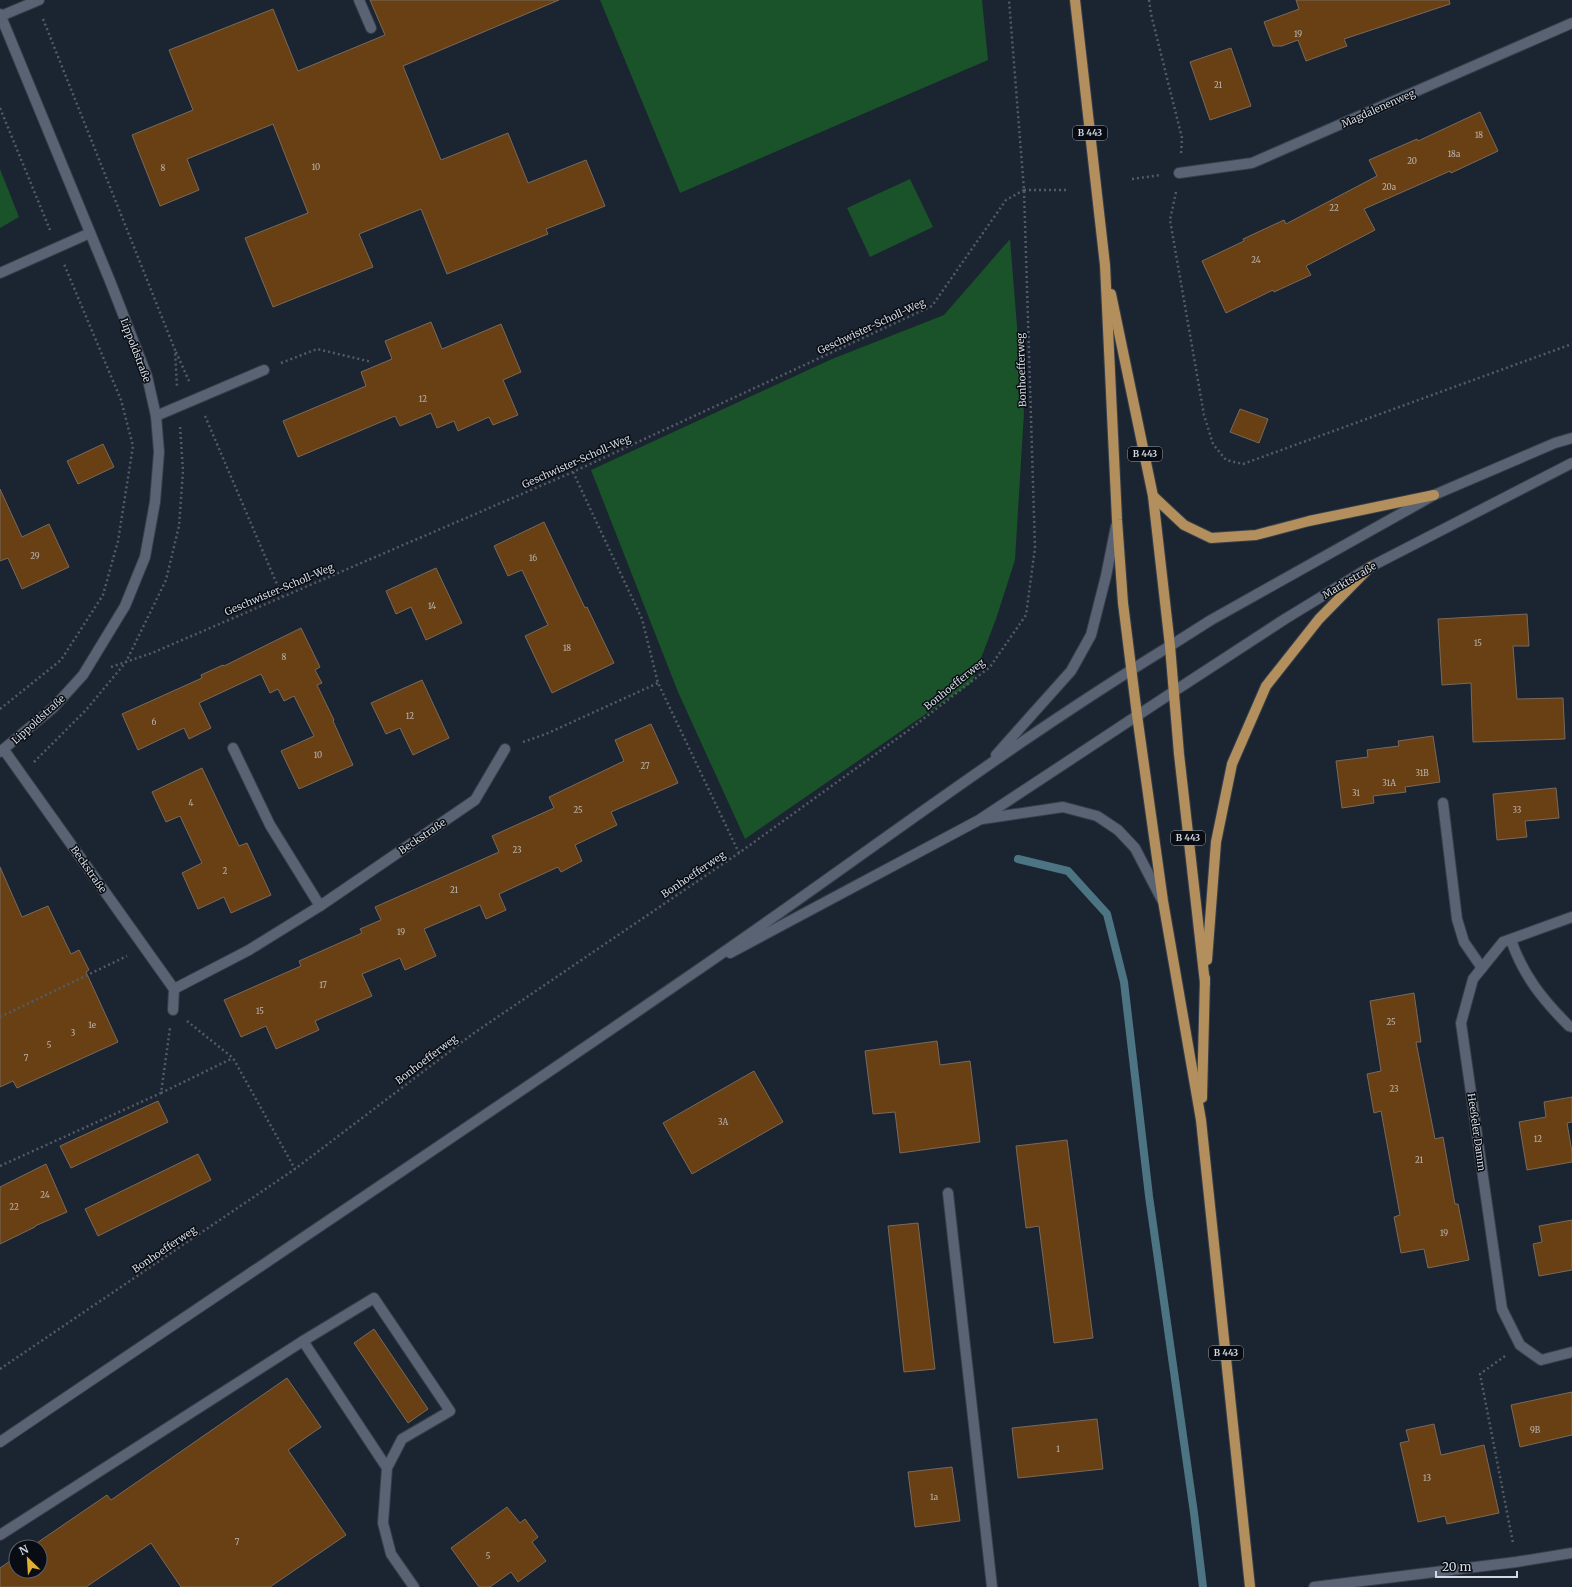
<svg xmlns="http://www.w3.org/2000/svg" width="1572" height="1587" font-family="Merriweather,serif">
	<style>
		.green { fill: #1a5229 }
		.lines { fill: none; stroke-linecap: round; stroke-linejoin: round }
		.stream { stroke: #4d7482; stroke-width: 8 }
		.building { fill: #694014; stroke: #79695b }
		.service-casing { stroke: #363e49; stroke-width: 12 }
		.minor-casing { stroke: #363e49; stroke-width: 12 }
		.tertiary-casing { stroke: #363e49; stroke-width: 12 }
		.primary-casing { stroke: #363e49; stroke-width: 12 }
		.path { stroke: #535b66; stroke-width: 2.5; stroke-dasharray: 2 3; stroke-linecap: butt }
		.service { stroke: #596374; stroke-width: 10 }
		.minor { stroke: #596374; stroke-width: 10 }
		.tertiary { stroke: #596374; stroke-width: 10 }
		.primary { stroke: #b28f5c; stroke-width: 10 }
		.labels { text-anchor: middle; stroke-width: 3; stroke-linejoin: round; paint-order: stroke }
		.number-label { font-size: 8px; fill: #b8b3ae }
		.shield { fill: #090d13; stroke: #969ca4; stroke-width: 1 }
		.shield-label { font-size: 9px; font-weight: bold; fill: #d3d9e2 }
		.street-label { font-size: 10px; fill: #d3d9e2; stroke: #090d13 }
	</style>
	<rect width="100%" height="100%" fill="#1b2431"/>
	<!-- green -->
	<g class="green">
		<polygon points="600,0 982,0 988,60 680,193"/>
		<polygon points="0,169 19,217 0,228"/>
		<polygon points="910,179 933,227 870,257 847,208"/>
		<polygon points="1010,239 1024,413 1015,560 996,619 972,682 745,839 678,692 591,470 832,359 944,315"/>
	</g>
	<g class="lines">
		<!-- stream -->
		<polyline class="stream" points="1018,859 1068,871 1107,914 1124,982 1149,1196 1194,1513 1203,1587"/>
	</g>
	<!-- building -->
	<g class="building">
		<polygon points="370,0 559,0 403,66 441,160 508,133 528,183 586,160 605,206 546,229 548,234 447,274 421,209 359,234 373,267 273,307 245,238 308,213 273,124 187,159 199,190 160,206 132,135 193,110 169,50 273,9 298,71 385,35"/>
		<polygon points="1296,0 1449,0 1450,4 1344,39 1347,46 1306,61 1298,40 1282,46 1273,46 1264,22 1299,9"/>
		<polygon points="1231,48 1251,106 1210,120 1190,62"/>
		<polygon points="1480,112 1498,151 1451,173 1450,171 1364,209 1375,230 1306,266 1311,275 1274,292 1273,290 1226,313 1202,261 1244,241 1243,239 1284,220 1286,224 1377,176 1369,160 1417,139 1418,141"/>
		<polygon points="431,322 442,349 501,324 521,372 503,380 518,415 493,425 489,417 458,431 454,421 437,428 431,413 400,426 395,416 298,457 283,421 366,386 361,372 392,359 385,341"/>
		<polygon points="1240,409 1268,419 1259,443 1230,432"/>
		<polygon points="103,444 114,467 78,484 67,461"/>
		<polygon points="0,489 22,537 49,524 69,567 22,589 8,558 0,561"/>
		<polygon points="544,522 585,608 587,607 614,663 552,693 525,636 548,625 522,570 508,576 494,546"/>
		<polygon points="436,568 462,623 426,640 411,607 396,614 386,591"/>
		<polygon points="1527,614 1529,646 1513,646 1517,699 1563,698 1565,739 1473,742 1471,683 1442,685 1438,619"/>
		<polygon points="301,628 320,667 315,670 322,683 317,685 334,720 333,721 353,765 299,789 281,751 314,736 294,696 284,701 278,689 270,693 261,674 199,703 211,728 189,739 184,728 138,750 122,714 202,678 201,675 223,665 224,666"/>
		<polygon points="422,680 449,738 413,755 400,728 386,734 371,703"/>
		<polygon points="651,724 678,783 611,812 617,825 575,845 582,861 561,872 558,867 499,894 506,910 486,919 480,905 424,929 436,956 405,970 400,958 362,974 372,996 315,1021 319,1030 276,1049 266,1026 241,1037 224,1000 301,966 299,961 362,933 360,929 381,920 375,907 499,852 492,836 554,808 549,797 624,761 615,740"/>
		<polygon points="1433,736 1440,782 1405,787 1406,792 1373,796 1374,803 1342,808 1336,761 1368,757 1367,750 1399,746 1398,741"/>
		<polygon points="202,768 239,846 247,843 271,895 231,913 224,897 198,909 182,873 202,863 180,816 166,822 152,792"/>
		<polygon points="1556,788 1559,818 1525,821 1527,837 1497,840 1493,794"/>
		<polygon points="0,867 22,917 48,906 71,954 79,950 89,970 86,972 118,1042 17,1088 13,1081 0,1087"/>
		<polygon points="1414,993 1421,1042 1416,1042 1435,1139 1443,1137 1455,1204 1458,1204 1469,1260 1428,1268 1424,1249 1401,1253 1394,1217 1400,1215 1381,1111 1374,1113 1367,1074 1381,1071 1370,1001"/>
		<polygon points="937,1041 940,1065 970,1061 980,1142 900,1153 895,1112 873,1114 865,1051"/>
		<polygon points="754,1071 783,1122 692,1174 663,1123"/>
		<polygon points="1572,1097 1572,1122 1567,1123 1572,1152 1572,1162 1527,1170 1519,1122 1546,1117 1544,1102"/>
		<polygon points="158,1101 168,1122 71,1168 60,1146"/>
		<polygon points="1067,1140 1093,1338 1054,1343 1039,1226 1026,1228 1016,1146"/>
		<polygon points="198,1154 211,1180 98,1236 85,1209"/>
		<polygon points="46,1164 67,1212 35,1226 35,1227 0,1244 0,1187"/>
		<polygon points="1572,1220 1572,1270 1539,1276 1533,1244 1542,1242 1539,1226"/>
		<polygon points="918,1223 935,1369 904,1372 888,1226"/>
		<polygon points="374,1329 428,1409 408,1423 354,1343"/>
		<polygon points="287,1378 321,1427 288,1450 346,1535 270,1587 181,1587 151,1543 86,1587 0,1587 0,1568 16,1557 16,1571 40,1571 40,1547 31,1547 107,1495 111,1500"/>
		<polygon points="1572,1392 1572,1435 1520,1447 1511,1405"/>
		<polygon points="1097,1419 1103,1469 1018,1478 1012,1428"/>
		<polygon points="1434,1424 1441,1455 1484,1445 1499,1513 1447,1524 1445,1516 1418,1522 1400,1443 1409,1441 1406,1430"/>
		<polygon points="952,1467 960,1521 915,1527 908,1472"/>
		<polygon points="507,1507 520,1523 525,1519 538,1537 532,1542 546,1561 518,1582 511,1572 490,1587 479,1587 451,1548"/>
	</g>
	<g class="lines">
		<defs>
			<g id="service">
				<polyline points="359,0 371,28"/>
				<polyline points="1,16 39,0"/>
				<polyline points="156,416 264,370"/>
				<polyline points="1443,803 1457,919 1464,942 1482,968"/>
				<path d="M1511 940C1523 975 1542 999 1569 1026L1572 1027"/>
				<polyline points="948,1193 992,1587"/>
				<polyline points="387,1468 303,1341 374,1298 450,1411 402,1439 387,1468 383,1523 391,1554 414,1587"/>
				<polyline points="0,1535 303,1341"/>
			</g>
			<g id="minor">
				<polyline points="0,14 110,281 147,376 156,416 159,452 155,502 145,557 125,606 83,675 53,708 0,752"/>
				<polyline points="1179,173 1252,163 1572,23"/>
				<polyline points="0,273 90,233"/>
				<polyline points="1170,646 1211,620 1434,495 1555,443 1572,438"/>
				<polyline points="1173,692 1285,619 1370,567 1572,463"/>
				<polyline points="233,748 270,825 320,906"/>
				<polyline points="4,750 174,989 173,1010"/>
				<polyline points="1572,917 1503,942 1473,979 1461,1023 1502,1309 1520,1345 1541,1360 1572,1352"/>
				<polyline points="174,989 249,950 320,906 475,800 505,749"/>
				<polyline points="1314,1587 1516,1562 1572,1553"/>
			</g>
			<g id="tertiary">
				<polyline points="996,755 1071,671 1091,635 1106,576 1116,526"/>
				<polyline points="982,819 1063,807 1097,816 1118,830 1135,848 1162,900"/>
				<polyline points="730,953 979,820 1173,692"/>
				<path d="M0 1442C230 1286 461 1133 689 976 850 866 1004 747 1170 646"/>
			</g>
			<g id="primary">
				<polyline points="1075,0 1105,265 1117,520 1123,603 1137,715 1163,901 1201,1120 1250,1587"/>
				<polyline points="1111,294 1153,496 1170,646 1179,754 1205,983"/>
				<polyline points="1153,496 1184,525 1211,538 1256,535 1309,521 1434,495"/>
				<polyline points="1207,960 1216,842 1232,764 1266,686 1319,619 1370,567"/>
				<polyline points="1202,1098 1205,978"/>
			</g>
		</defs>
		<!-- service casing -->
		<use href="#service" class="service-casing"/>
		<!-- minor casing -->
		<use href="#minor" class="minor-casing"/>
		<!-- tertiary casing -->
		<use href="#tertiary" class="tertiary-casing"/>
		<!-- primary casing -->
		<use href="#primary" class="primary-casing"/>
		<!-- path -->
		<g class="path">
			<polyline points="1149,0 1151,14 1182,138 1181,154"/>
			<polyline points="43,19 175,350 177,387"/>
			<polyline points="0,108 50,230"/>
			<polyline points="1132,179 1161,175"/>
			<polyline points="1024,190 1066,190"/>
			<polyline points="1176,192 1170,220 1204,415 1213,444 1226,460 1243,464 1572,344"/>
			<polyline points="176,352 189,381"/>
			<polyline points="281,363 317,349 372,362"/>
			<polyline points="205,416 282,596"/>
			<polyline points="573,472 642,619 658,683 739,853"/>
			<polyline points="111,667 152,653 573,472 932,306 1006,200 1024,190"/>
			<polyline points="0,709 61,660 103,595 118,541 133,446 121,400 64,264"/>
			<polyline points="523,742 546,734 658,683"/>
			<polyline points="34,762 86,710 126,662 166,580 179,526 183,471 180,426"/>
			<polyline points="0,1017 127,956"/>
			<polyline points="187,1021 233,1058 295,1169"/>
			<polyline points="161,1093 233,1058"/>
			<polyline points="0,1166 161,1093 170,1028"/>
			<polyline points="1505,1356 1480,1374 1513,1543"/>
			<polyline points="0,1369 295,1169 474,1033 739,853 909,730 990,667 1026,615 1035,548 1024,190 1009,0"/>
		</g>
		<!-- service -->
		<use href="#service" class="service"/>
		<!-- minor -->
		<use href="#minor" class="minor"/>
		<!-- tertiary -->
		<use href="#tertiary" class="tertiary"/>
		<!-- primary -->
		<use href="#primary" class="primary"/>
	</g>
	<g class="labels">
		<!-- number labels -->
		<g class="number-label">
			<text x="1298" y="37">19</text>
			<text x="1218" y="88">21</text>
			<text x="1479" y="138">18</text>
			<text x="1454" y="157">18a</text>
			<text x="1412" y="164">20</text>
			<text x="316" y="170">10</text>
			<text x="163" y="171">8</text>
			<text x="1389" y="190">20a</text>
			<text x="1334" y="211">22</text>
			<text x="1256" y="263">24</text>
			<text x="423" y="402">12</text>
			<text x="35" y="559">29</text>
			<text x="533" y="561">16</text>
			<text x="432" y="609">14</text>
			<text x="1478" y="646">15</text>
			<text x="567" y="651">18</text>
			<text x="284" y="660">8</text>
			<text x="410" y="719">12</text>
			<text x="154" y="725">6</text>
			<text x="318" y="758">10</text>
			<text x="645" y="769">27</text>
			<text x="1422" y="776">31B</text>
			<text x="1389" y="786">31A</text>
			<text x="1356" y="796">31</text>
			<text x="191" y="806">4</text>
			<text x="578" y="813">25</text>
			<text x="1517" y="813">33</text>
			<text x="517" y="853">23</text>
			<text x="225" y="874">2</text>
			<text x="454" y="893">21</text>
			<text x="401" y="935">19</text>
			<text x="323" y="988">17</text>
			<text x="260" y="1014">15</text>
			<text x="1391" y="1025">25</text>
			<text x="92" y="1028">1e</text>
			<text x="73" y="1036">3</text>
			<text x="49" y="1048">5</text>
			<text x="26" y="1061">7</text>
			<text x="1394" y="1092">23</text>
			<text x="723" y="1125">3A</text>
			<text x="1538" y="1142">12</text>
			<text x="1419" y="1163">21</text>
			<text x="45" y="1198">24</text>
			<text x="14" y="1210">22</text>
			<text x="1444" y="1236">19</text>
			<text x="1535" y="1433">9B</text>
			<text x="1058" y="1452">1</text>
			<text x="1427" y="1481">13</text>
			<text x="934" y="1500">1a</text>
			<text x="237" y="1545">7</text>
			<text x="488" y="1559">5</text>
		</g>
		<!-- shield labels -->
		<g class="shield">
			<rect x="1073" y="126" width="34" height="14" rx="3"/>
			<rect x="1128" y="447" width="34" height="14" rx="3"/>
			<rect x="1171" y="831" width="34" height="14" rx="3"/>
			<rect x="1209" y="1346" width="34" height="14" rx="3"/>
		</g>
		<g class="shield-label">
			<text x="1090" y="136">B 443</text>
			<text x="1145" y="457">B 443</text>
			<text x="1188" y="841">B 443</text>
			<text x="1226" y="1356">B 443</text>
		</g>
		<!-- street labels -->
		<g class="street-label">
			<text transform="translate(1378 108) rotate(-24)" y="4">Magdalenenweg</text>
			<text transform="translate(871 326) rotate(-25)" y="4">Geschwister-Scholl-Weg</text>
			<text transform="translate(136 350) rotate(69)" y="4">Lippoldstraße</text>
			<text transform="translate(1021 370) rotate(-92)" y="4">Bonhoefferweg</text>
			<text transform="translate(576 461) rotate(-24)" y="4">Geschwister-Scholl-Weg</text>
			<text transform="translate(1349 580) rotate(-31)" y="4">Marktstraße</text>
			<text transform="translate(279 589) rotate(-23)" y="4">Geschwister-Scholl-Weg</text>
			<text transform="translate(954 684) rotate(-39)" y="4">Bonhoefferweg</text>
			<text transform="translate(38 719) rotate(-42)" y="4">Lippoldstraße</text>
			<text transform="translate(422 836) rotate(-34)" y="4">Beckstraße</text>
			<text transform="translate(89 869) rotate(55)" y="4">Beckstraße</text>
			<text transform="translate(693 874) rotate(-34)" y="4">Bonhoefferweg</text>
			<text transform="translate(426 1059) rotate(-37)" y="4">Bonhoefferweg</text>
			<text transform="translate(1477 1132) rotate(82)" y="4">Heeßeler Damm</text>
			<text transform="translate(164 1249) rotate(-34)" y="4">Bonhoefferweg</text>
		</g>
	</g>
	<!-- north arrow -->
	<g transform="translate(28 1559) rotate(335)"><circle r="19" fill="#090d13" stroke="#5a5f66"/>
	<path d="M0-3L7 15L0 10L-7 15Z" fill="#e1af34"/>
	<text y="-6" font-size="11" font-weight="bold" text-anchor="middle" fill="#d3d9e2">N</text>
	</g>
	<!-- scale -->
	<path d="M1436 1571v6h81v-6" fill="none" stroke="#d3d9e2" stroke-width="2"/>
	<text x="1442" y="1571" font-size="12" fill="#d3d9e2" stroke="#090d13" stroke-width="3" paint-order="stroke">20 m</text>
</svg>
